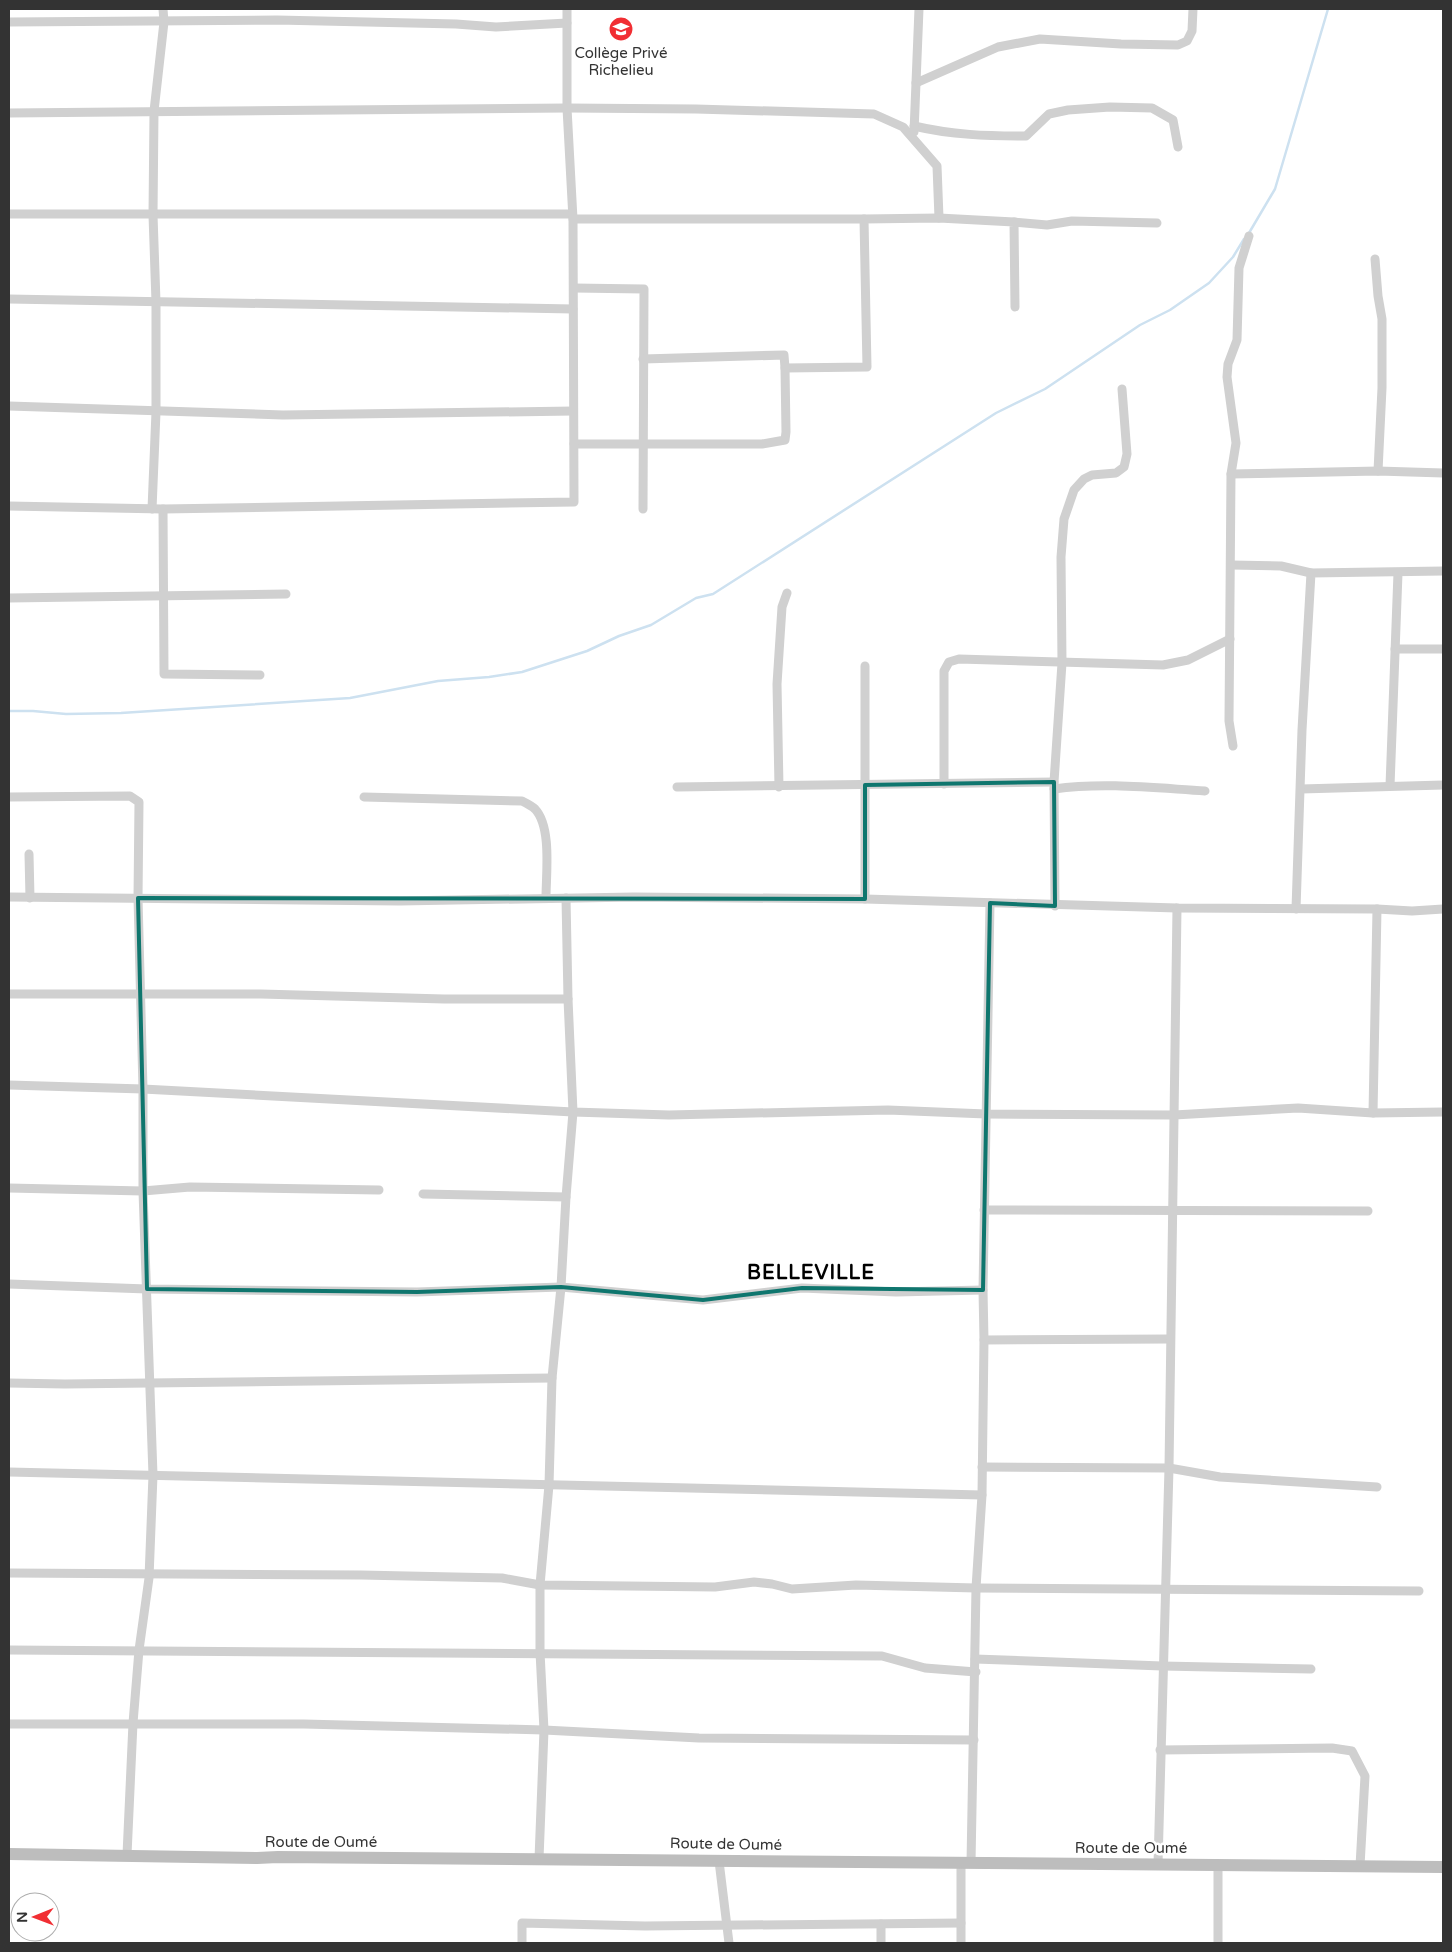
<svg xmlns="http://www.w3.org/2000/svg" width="1452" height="1952" font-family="'Varela Round',sans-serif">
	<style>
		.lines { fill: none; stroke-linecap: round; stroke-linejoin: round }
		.stream { stroke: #cde1f0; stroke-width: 2.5 }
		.street { stroke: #d0d0d0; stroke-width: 9 }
		.secondary { stroke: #bdbdbd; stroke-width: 12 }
		.marked { fill: none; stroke: #0f766e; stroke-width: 4; stroke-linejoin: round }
		.labels { text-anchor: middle; stroke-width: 5; stroke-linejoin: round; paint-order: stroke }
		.poi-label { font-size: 15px; fill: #333; stroke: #fff }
		.street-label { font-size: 15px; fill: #333; stroke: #fff }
		.district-label { font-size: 20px; font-weight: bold; letter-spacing: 1px; fill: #000; stroke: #fff }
	</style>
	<rect width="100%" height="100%" fill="#fff"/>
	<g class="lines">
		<!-- stream -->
		<g class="stream">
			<polyline points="1249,233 1275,189 1328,9"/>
			<polyline points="9,711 33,711 66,714 121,713 350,698 438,681 489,677 522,672 587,651 619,636 651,625 696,598 713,594 996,413 1045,389 1140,325 1170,310 1209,283 1233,257 1244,239"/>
		</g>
		<!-- street -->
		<g class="street">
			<polyline points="9,22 277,20 456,24 496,27 567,23"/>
			<polyline points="916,83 998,47 1040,39 1121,44 1178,45 1187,41 1192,31 1193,9"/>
			<polyline points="9,113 567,108 696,109 874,114 903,127 937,166 939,218"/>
			<path d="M914 126C952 135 987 136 1026 136L1049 114 1068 110 1110 107 1152 108 1173 120 1178 147"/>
			<polyline points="914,132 919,9"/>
			<polyline points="9,214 572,214"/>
			<polyline points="573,219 864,219"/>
			<polyline points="1014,222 1047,225 1072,221 1157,223"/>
			<polyline points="1375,259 1378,296 1382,319 1382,388 1378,471"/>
			<polyline points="574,288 644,289 643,509"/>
			<polyline points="9,299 573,309"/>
			<polyline points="643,359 784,355 785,368 867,367 864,219 939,218 1014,222 1015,307"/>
			<polyline points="9,406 283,415 573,411"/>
			<polyline points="574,444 762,444 785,440 786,432 785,368"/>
			<polyline points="1231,474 1378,471 1443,473"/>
			<polyline points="9,506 163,509 574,502 573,219 567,108 567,9"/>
			<polyline points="152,509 156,412 156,302 153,215 154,111 164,22 163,9"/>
			<polyline points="163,509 164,674 260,675"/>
			<polyline points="1231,565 1281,566 1311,573"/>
			<polyline points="9,598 286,594"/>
			<polyline points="1395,649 1443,649"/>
			<polyline points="865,666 865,899"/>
			<polyline points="1233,746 1229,721 1231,474 1236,443 1227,377 1228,364 1237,340 1239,268 1249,236"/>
			<polyline points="944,784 944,671 949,662 959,659 1163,665 1188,660 1230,639"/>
			<polyline points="1390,786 1398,573"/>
			<polyline points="677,787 1054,782"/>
			<polyline points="779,787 777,684 782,607 787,593"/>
			<path d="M1054 789C1104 782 1155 788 1205 791"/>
			<polyline points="1301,789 1443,785"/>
			<polyline points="9,797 130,796 139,802 138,898 143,1089 143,1191 153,1475 149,1578 139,1650 133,1723 127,1855"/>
			<path d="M364 797 522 801C526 803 532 806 535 809 552 827 546 874 546 898"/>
			<polyline points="29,854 30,898"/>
			<polyline points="9,897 400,901 634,897 865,899 1177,908 1377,909 1412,911 1443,909"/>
			<polyline points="1055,906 1054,782 1062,663 1061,557 1064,519 1074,490 1084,479 1092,475 1116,473 1124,467 1127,454 1122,389"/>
			<polyline points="1296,909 1302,730 1311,573 1443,571"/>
			<polyline points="9,994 261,994 444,999 568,999"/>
			<polyline points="9,1085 143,1089 573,1112 669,1115 888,1110 986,1114 1174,1115 1298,1108 1373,1113 1443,1112"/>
			<polyline points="1373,1113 1377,909"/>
			<polyline points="9,1188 143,1191 190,1187 379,1190"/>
			<polyline points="423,1194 566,1197"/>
			<polyline points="984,1210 1368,1211"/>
			<polyline points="9,1284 147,1289 417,1292 561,1287 703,1300 802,1288 896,1292 983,1290"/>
			<polyline points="984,1340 1170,1339"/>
			<polyline points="9,1383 65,1384 552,1378"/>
			<polyline points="982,1467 1169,1468 1220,1477 1377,1487"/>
			<polyline points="9,1472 982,1495"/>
			<polyline points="9,1573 361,1575 502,1578 540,1585 715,1587 754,1582 772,1584 792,1589 856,1585 976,1588 1419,1591"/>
			<polyline points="9,1650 882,1656 925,1668 976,1672"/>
			<polyline points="975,1659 1162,1666 1311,1669"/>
			<polyline points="9,1724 304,1724 544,1730 699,1738 974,1740"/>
			<polyline points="1160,1750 1332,1748 1352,1751 1365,1776 1360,1866"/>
			<polyline points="539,1859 544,1730 540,1652 540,1585 549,1485 552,1378 561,1287 566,1197 573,1112 568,999 566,898"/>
			<polyline points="719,1861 729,1943"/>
			<polyline points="961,1863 961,1943"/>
			<polyline points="971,1863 976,1588 982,1495 984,1340 983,1290 990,903"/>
			<polyline points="1158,1864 1169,1468 1177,908"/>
			<polyline points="881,1924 881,1943"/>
			<polyline points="522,1943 522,1923 645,1926 961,1923"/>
			<polyline points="1218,1943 1218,1865"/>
		</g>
		<!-- secondary -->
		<polyline class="secondary" points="9,1854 257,1858 278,1857 1443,1867"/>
	</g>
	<!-- marked area -->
	<path class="marked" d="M1054 782 1055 906 990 903 983 1290 802 1288 703 1300 561 1287 417 1292 147 1289 138 898 865 899V785Z"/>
	<!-- icons -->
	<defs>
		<symbol id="school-disc" viewBox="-11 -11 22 22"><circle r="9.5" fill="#f12e33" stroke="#fff"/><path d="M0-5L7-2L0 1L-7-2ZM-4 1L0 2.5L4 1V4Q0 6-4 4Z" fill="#fff"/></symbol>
	</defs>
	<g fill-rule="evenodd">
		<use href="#school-disc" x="607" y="15" width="28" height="28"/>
	</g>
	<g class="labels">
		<!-- poi labels -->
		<g class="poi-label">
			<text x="621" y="58">Collège Privé<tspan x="621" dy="17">Richelieu</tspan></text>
		</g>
		<!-- street labels -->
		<g class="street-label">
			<text x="321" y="1847">Route de Oumé</text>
			<text transform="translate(726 1844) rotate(1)" y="5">Route de Oumé</text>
			<text x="1131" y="1853">Route de Oumé</text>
		</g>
		<!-- district labels -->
		<g class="district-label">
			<text x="811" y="1279">BELLEVILLE</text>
		</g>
	</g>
	<!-- border -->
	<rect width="1452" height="1952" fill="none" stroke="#333333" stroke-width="20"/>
	<!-- north arrow -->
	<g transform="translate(35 1917) rotate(269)"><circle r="24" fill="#ffffff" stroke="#adadad"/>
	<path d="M0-4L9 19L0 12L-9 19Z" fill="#f12e33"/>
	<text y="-8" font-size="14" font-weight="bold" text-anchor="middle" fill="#333333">N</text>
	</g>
</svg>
